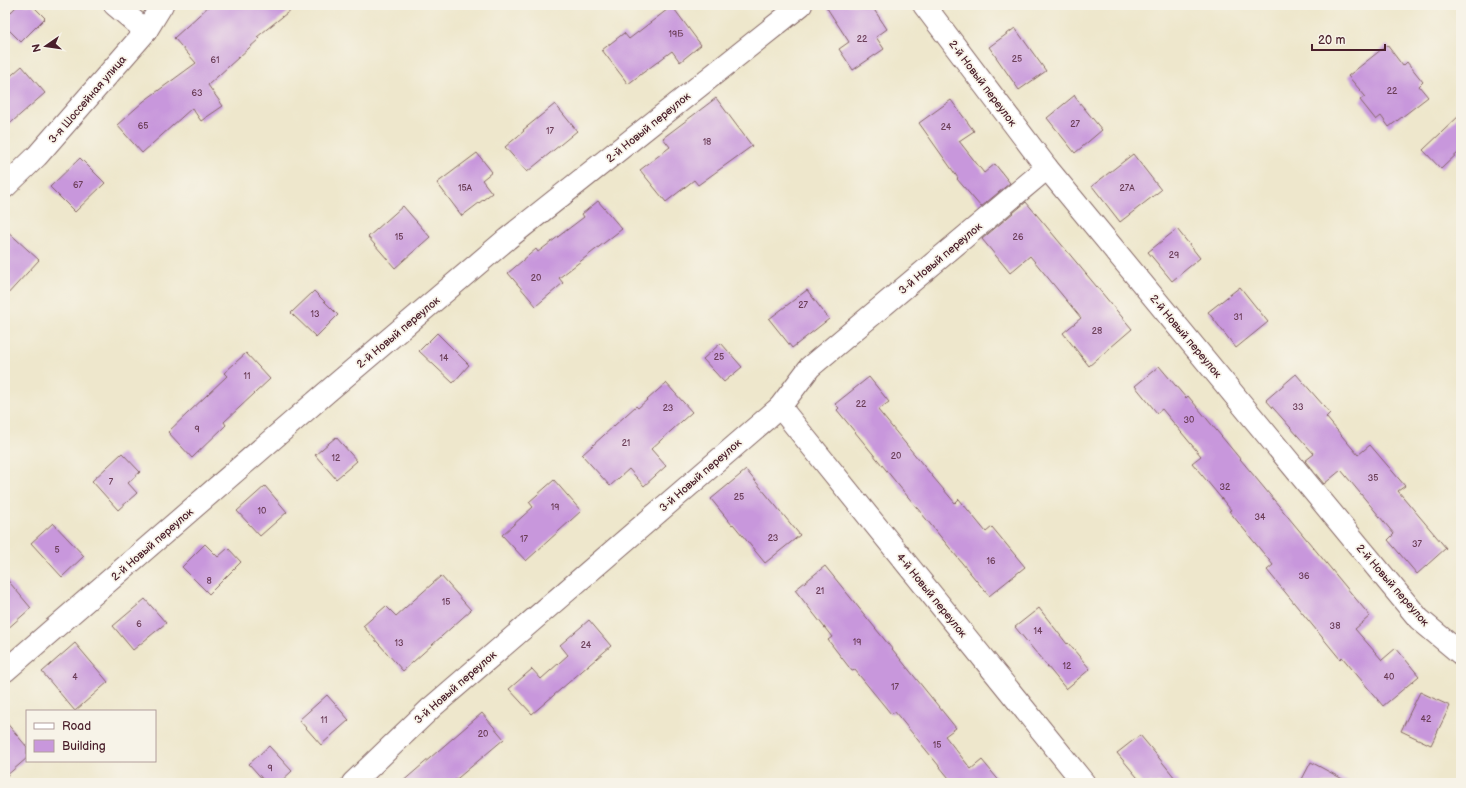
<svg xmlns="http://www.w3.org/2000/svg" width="1466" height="788" font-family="'Balsamiq Sans',sans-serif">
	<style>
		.building { fill: #c897dc }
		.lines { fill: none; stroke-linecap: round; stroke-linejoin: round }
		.street-casing { stroke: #836563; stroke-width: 24 }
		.street { stroke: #fff; stroke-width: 22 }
		.labels { text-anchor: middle; stroke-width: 3.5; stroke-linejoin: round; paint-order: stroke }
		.number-label { font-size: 9px; fill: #6a3d57 }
		.street-label { font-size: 11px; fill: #4a1f2b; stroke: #f7f3e8 }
	</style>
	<rect width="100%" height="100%" fill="#f7f3e8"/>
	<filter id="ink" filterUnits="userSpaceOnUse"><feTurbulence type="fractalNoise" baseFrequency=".025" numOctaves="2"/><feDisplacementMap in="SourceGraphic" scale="8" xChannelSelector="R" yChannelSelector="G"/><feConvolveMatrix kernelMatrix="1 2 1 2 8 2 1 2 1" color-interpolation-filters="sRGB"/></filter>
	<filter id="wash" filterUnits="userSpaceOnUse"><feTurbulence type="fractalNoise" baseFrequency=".012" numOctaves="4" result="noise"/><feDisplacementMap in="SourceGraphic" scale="16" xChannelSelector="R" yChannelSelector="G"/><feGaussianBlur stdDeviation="0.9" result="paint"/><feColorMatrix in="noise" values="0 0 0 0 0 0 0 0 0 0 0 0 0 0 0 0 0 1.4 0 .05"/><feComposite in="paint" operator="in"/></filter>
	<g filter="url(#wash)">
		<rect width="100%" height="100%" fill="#eee7cc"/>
		<g id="blocks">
			<!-- building -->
			<g class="building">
				<polygon points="18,5 32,5 45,18 21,42 5,26 5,18"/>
				<polygon points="210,5 297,5 257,37 259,39 208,85 223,106 201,121 192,108 142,153 117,125 144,101 196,63 174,38"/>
				<polygon points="825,5 871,5 887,29 876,37 884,49 853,70 839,49 849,42"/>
				<polygon points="672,6 701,45 680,62 672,51 628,84 602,50 624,33 629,39"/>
				<polygon points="1015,28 1046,71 1019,90 989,47"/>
				<polygon points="1387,45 1403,66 1407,62 1423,82 1419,86 1428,97 1389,127 1381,116 1376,120 1360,100 1365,96 1348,76"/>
				<polygon points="22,66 45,93 5,128 5,81"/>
				<polygon points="1075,95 1075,97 1102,130 1075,153 1047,118"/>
				<polygon points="716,98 752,146 698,185 694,180 666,202 640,170 670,147 663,138"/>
				<polygon points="951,100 974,131 959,141 984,173 995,164 1010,183 981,207 957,179 958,178 919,123"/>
				<polygon points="555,104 577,131 527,172 505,147 524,131 523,130"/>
				<polygon points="1461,114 1461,150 1441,169 1423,150"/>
				<polygon points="477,153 492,172 482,180 492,193 462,216 437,183"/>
				<polygon points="1133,154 1161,190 1120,222 1092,186"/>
				<polygon points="80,158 105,183 75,212 50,187"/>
				<polygon points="598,201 622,229 559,278 563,283 536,306 508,273 536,249 538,252 584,217 582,214"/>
				<polygon points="1026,202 1132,329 1089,366 1063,333 1081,318 1030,256 1010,273 982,239"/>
				<polygon points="403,206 430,237 395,268 368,237"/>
				<polygon points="5,229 39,260 5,297"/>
				<polygon points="1177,229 1200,258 1172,281 1148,252"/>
				<polygon points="1240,287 1268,322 1236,348 1208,312"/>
				<polygon points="807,290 829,319 792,348 769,319"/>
				<polygon points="314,291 338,315 316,337 291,313"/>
				<polygon points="437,333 469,365 453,383 419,351"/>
				<polygon points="721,343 742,367 724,382 703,359"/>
				<polygon points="246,353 270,379 224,422 226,425 192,458 168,432 227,376 224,373"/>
				<polygon points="1159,366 1186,398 1188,396 1370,616 1355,629 1382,660 1396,648 1419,676 1383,706 1342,657 1340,659 1267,570 1273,565 1229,511 1231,510 1192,463 1201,456 1162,409 1157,413 1135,386"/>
				<polygon points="1296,374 1330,413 1326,417 1358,455 1370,445 1405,486 1398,491 1446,548 1417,574 1388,540 1394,534 1341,470 1324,484 1305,461 1314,454 1266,400"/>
				<polygon points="869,377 889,402 878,410 933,477 955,503 959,499 986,532 992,527 1025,567 989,596 837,410 839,408 835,404"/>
				<polygon points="666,383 692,412 651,449 666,466 644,486 629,469 610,486 582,455 636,406 638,408"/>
				<polygon points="336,437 357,461 336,479 315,455"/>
				<polygon points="122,453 140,472 128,483 137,493 118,510 92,481"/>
				<polygon points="746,470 800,535 765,563 733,524 732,525 711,499"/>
				<polygon points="554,480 581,511 526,561 502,535 533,507 529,502"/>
				<polygon points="265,486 287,512 260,536 237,511"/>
				<polygon points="53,523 84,556 62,577 31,543"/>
				<polygon points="205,544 218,557 228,548 241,562 209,594 182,567"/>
				<polygon points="825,566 956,728 945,736 971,769 982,760 1001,783 953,783 895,712 891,714 855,670 852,671 828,640 832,637 795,590"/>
				<polygon points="441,576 471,610 403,671 363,626 386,606 396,616"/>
				<polygon points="5,577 31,608 5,631"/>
				<polygon points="145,599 166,623 133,650 113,626"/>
				<polygon points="1039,608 1067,644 1068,643 1090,669 1066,689 1015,627"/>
				<polygon points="589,620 611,646 532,714 509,689 532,669 541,679 568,655 560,645"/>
				<polygon points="75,643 108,682 75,711 42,672"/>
				<polygon points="1420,692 1450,706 1431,745 1401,731"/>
				<polygon points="327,695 349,720 321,745 299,720"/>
				<polygon points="482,713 504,739 452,783 401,783"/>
				<polygon points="5,721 27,747 27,758 5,777"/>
				<polygon points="1140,735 1155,753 1179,783 1142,783 1117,753"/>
				<polygon points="269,746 292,771 279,783 266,783 249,764"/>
				<polygon points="1311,762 1350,783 1300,783"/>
			</g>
		</g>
	</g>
	<g filter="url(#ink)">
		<use href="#blocks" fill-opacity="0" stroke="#836563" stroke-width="1"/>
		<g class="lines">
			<defs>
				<g id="street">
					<polyline points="115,5 146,31"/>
					<polyline points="924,5 1047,168 1419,619 1461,654"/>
					<polyline points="5,187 37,156 146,31 162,5"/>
					<polyline points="780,407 1084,783"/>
					<polyline points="5,671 327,392 507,239 801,5"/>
					<polyline points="353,783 431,708 780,407 810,367 1047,168"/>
				</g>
			</defs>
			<!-- street casing -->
			<use href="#street" class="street-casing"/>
			<!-- street -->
			<use href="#street" class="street"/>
		</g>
	</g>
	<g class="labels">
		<!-- number labels -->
		<g class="number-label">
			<text x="676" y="37">19Б</text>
			<text x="862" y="42">22</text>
			<text x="1017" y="62">25</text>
			<text x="215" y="63">61</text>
			<text x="1392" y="94">22</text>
			<text x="197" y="96">63</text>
			<text x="1075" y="127">27</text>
			<text x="143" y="129">65</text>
			<text x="946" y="130">24</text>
			<text x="550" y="134">17</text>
			<text x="707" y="145">18</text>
			<text x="78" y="188">67</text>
			<text x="465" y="191">15А</text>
			<text x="1127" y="191">27А</text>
			<text x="399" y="240">15</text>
			<text x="1018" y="240">26</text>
			<text x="1174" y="258">29</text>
			<text x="536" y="281">20</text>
			<text x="803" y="308">27</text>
			<text x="315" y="317">13</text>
			<text x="1238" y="320">31</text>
			<text x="1097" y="334">28</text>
			<text x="719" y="360">25</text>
			<text x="444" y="361">14</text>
			<text x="247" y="379">11</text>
			<text x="861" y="407">22</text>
			<text x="1298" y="410">33</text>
			<text x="668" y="411">23</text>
			<text x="1189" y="423">30</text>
			<text x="197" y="432">9</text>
			<text x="626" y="446">21</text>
			<text x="896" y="459">20</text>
			<text x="336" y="461">12</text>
			<text x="1373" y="481">35</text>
			<text x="111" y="485">7</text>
			<text x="1225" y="490">32</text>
			<text x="739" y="500">25</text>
			<text x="555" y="510">19</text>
			<text x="262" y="514">10</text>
			<text x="1260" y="520">34</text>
			<text x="773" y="541">23</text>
			<text x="524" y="542">17</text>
			<text x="1417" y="547">37</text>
			<text x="57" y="553">5</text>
			<text x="991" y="564">16</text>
			<text x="1304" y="579">36</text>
			<text x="209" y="584">8</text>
			<text x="820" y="594">21</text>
			<text x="446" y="605">15</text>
			<text x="139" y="627">6</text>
			<text x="1335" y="629">38</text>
			<text x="1038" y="634">14</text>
			<text x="857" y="645">19</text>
			<text x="399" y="646">13</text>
			<text x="586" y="648">24</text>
			<text x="1067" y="669">12</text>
			<text x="75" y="680">4</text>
			<text x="1389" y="680">40</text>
			<text x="895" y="690">17</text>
			<text x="1426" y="722">42</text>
			<text x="324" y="723">11</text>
			<text x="483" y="737">20</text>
			<text x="937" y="748">15</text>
			<text x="270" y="771">9</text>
		</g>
		<!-- street labels -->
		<g class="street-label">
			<text transform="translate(983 83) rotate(53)" y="4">2-й Новый переулок</text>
			<text transform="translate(87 99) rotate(-49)" y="4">3-я Шоссейная улица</text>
			<text transform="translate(648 127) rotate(-39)" y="4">2-й Новый переулок</text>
			<text transform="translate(940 258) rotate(-40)" y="4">3-й Новый переулок</text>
			<text transform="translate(398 332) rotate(-40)" y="4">2-й Новый переулок</text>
			<text transform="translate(1186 336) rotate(50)" y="4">2-й Новый переулок</text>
			<text transform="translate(700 475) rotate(-41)" y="4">3-й Новый переулок</text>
			<text transform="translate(152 544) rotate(-41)" y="4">2-й Новый переулок</text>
			<text transform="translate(1393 585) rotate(49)" y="4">2-й Новый переулок</text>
			<text transform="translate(932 595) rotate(51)" y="4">4-й Новый переулок</text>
			<text transform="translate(455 687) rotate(-41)" y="4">3-й Новый переулок</text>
		</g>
	</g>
	<!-- margin -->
	<rect width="1466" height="788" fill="none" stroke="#f7f3e8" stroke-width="20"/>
	<!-- legend -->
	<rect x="26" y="710" width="130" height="52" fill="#f7f3e8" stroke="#b29e9c"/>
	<rect x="34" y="723" width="20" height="6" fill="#ffffff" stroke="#b29e9c"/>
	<text x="62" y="730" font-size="12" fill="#4a1f2b">Road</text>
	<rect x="34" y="740" width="20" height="12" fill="#c897dc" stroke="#b29e9c"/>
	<text x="62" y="750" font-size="12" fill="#4a1f2b">Building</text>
	<!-- north arrow -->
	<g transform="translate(46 46) rotate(257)" stroke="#f7f3e8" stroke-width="3" paint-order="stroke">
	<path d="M0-3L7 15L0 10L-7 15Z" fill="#4a1f2b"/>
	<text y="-6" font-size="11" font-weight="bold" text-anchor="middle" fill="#4a1f2b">N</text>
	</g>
	<!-- scale -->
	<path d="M1312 44v6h73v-6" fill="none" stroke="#4a1f2b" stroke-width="2"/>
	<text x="1318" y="44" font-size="12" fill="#4a1f2b" stroke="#f7f3e8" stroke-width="3" paint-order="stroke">20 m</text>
</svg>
